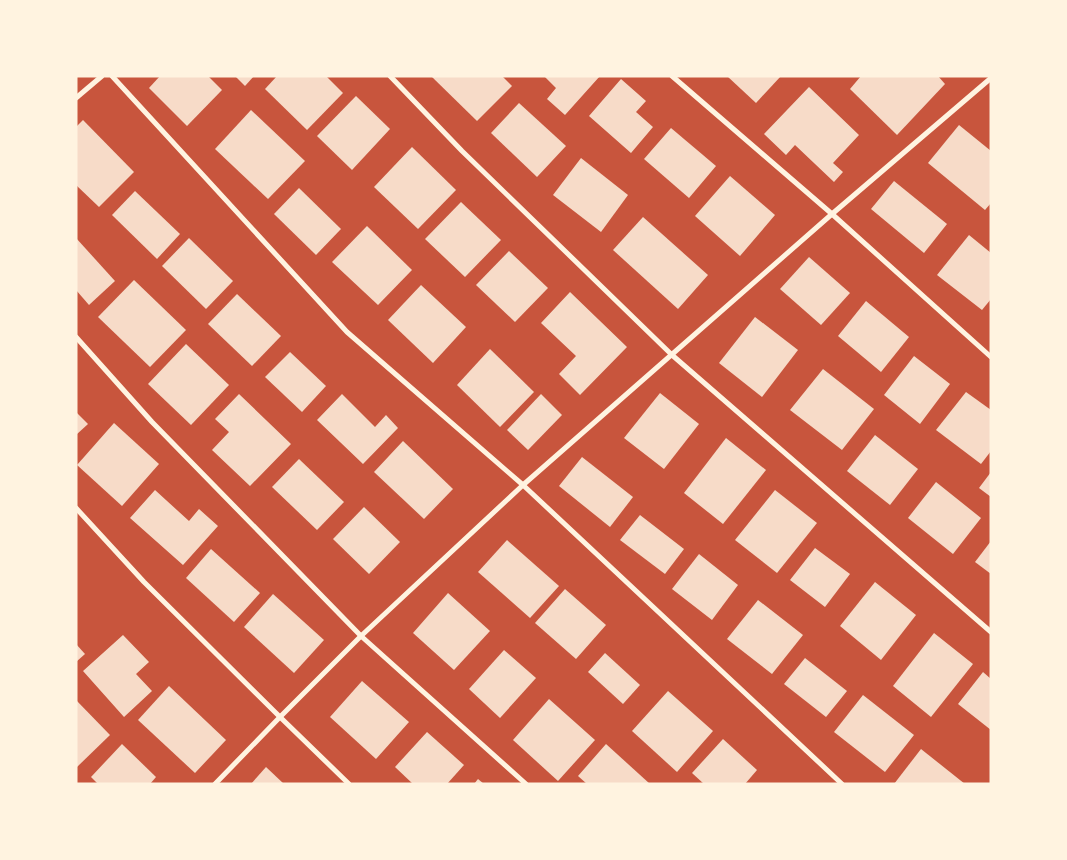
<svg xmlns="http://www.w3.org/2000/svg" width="1067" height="860" font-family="Poppins,sans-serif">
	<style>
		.building { fill: #f7dbc8 }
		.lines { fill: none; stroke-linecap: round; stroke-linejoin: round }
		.minor { stroke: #fff3e0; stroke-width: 5 }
	</style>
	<rect width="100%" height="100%" fill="#c8553d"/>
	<!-- building -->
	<g class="building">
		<polygon points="160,76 208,76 222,90 187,126 149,88"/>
		<polygon points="235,76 254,76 245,86"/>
		<polygon points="277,76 326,76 343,93 307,130 265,89"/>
		<polygon points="431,76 502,76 512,86 477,121"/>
		<polygon points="544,76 600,76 565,115 547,99 556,88"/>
		<polygon points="727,76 781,76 756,103"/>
		<polygon points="861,76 938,76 945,84 897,135 850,89"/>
		<polygon points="621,79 646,101 636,112 653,127 631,153 589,116"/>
		<polygon points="809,87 859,135 833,163 843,172 834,182 795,145 786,155 764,134"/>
		<polygon points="356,96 390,129 352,170 317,136"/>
		<polygon points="519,103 566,146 537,177 491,133"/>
		<polygon points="251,110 305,161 268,199 215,149"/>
		<polygon points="83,120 134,172 99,207 76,185 76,127"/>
		<polygon points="959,125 991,151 991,203 985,210 928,163"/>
		<polygon points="671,128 716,166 689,198 644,159"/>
		<polygon points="412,147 456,190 418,229 374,187"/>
		<polygon points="581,158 628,195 601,232 553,195"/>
		<polygon points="730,176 775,215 740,256 695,216"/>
		<polygon points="894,181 947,224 924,253 871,209"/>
		<polygon points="299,188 341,229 316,255 274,214"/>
		<polygon points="135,191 180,234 157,259 112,215"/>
		<polygon points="461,202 501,240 465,277 425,239"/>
		<polygon points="643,217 708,275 678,309 613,250"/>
		<polygon points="367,226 412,270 378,305 332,262"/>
		<polygon points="969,235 991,253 991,299 982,310 937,275"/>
		<polygon points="76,238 115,281 89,305 76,290"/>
		<polygon points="189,238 233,281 206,309 162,266"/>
		<polygon points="509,251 548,288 515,322 476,285"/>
		<polygon points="809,257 850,293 821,325 780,289"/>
		<polygon points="134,280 186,330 150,367 98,317"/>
		<polygon points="421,285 466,327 433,363 388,320"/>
		<polygon points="570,292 627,347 580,395 559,374 576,356 541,323"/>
		<polygon points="237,294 281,336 252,366 208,324"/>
		<polygon points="866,301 909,337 881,372 838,336"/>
		<polygon points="755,317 798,350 762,397 719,363"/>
		<polygon points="186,344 229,385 191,425 148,384"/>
		<polygon points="490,349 534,392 500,427 457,385"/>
		<polygon points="290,352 326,386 302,412 265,377"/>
		<polygon points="914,356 950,384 920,424 884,395"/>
		<polygon points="823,369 874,409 842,450 790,410"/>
		<polygon points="966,392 991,410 991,451 981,464 936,430"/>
		<polygon points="660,393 699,424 664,469 624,438"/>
		<polygon points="239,394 291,444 250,486 212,450 229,432 215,419"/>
		<polygon points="342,394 375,427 386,415 398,428 363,464 317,420"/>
		<polygon points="541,394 562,415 528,450 507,430"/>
		<polygon points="76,412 88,424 76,435"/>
		<polygon points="114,423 159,464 122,506 77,465"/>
		<polygon points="875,435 918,469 890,505 847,471"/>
		<polygon points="726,438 766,470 723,524 684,493"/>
		<polygon points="403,441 453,489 424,519 374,472"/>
		<polygon points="582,457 633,497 610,527 559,486"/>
		<polygon points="299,459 344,502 317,530 272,487"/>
		<polygon points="991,472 991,497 979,488"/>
		<polygon points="936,482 981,518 953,554 908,518"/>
		<polygon points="155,490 189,521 199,509 218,526 183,565 130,518"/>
		<polygon points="775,490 817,523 777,573 735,540"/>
		<polygon points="364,507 400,542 369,574 333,539"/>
		<polygon points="640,515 684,549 665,574 620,540"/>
		<polygon points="507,540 559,586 530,618 478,572"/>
		<polygon points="991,541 991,574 975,562"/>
		<polygon points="815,548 850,574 825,607 790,580"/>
		<polygon points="211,549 260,593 234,622 186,578"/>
		<polygon points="699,554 738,585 712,620 672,589"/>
		<polygon points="875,582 916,615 881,660 840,626"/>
		<polygon points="565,589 606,625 576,659 535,623"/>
		<polygon points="448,593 490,631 454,670 413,633"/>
		<polygon points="273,594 324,640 294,673 244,627"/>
		<polygon points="758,600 803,635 772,674 727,639"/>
		<polygon points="934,633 973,664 931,717 893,686"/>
		<polygon points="123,635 149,662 136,674 152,691 124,717 83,671"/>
		<polygon points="76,644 85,654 76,662"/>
		<polygon points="504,650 536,678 500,718 469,689"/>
		<polygon points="605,653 640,685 623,704 588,672"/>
		<polygon points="805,658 847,691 826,717 784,684"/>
		<polygon points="983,672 991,679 991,730 958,704"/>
		<polygon points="362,681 409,722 376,759 330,717"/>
		<polygon points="169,686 226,740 195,773 138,720"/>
		<polygon points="668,691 713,731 677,772 632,731"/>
		<polygon points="863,695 914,735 885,772 834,732"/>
		<polygon points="549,699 595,740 558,781 513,740"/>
		<polygon points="76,700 110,735 77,767 76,766"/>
		<polygon points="427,732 464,765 447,784 413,784 395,767"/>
		<polygon points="723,739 757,770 745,784 704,784 692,773"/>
		<polygon points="122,744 156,777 150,784 98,784 91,777"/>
		<polygon points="606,744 650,784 587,784 578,776"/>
		<polygon points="921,749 965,784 894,784"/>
		<polygon points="266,767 284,784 251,784"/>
		<polygon points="478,779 484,784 474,784"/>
	</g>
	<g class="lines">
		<!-- minor -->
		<g class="minor">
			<polyline points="112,76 347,332 523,485 842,784"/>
			<polyline points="390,76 462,151 672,355 991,632"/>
			<polyline points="672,76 832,214 991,357"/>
			<polyline points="76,98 102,76"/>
			<polyline points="76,337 152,422 361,636 526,784"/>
			<polyline points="76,508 144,582 280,717 349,784"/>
			<polyline points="215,784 280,717 361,636 523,485 832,214 991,78"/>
		</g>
	</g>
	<!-- border -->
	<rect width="1067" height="860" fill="none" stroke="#fff3e0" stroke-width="155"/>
</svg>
